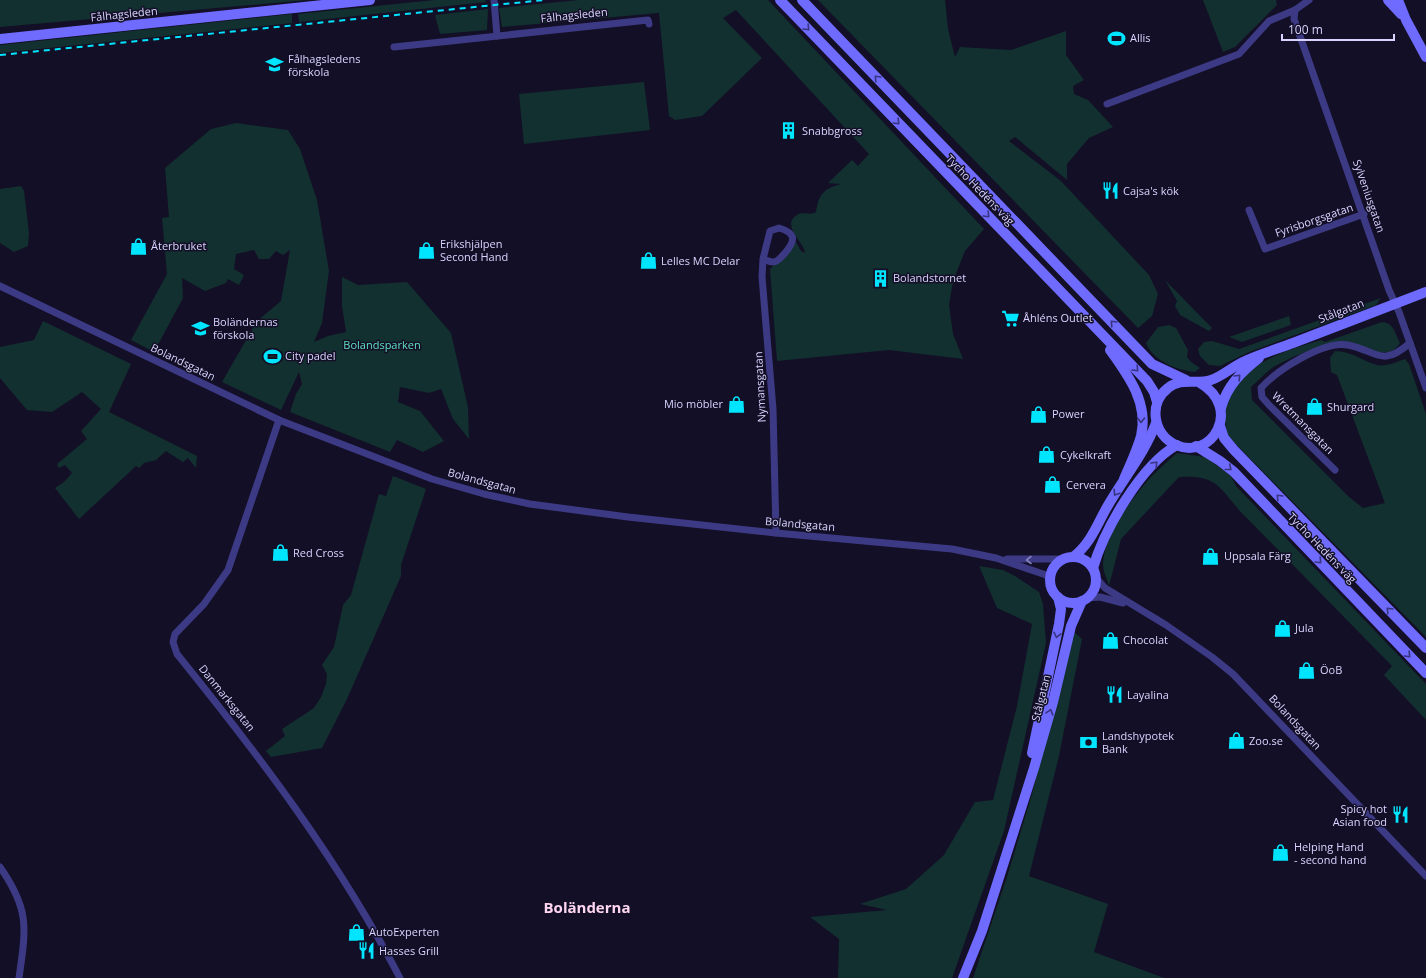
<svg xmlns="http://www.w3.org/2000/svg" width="1426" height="978" font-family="'Open Sans',sans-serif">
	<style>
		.green { fill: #12302f }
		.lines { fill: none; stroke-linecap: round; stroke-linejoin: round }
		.street { stroke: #3d3a85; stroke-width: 7 }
		.secondary { stroke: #6f6bff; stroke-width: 10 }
		.rail { stroke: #00e5ff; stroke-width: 2; stroke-dasharray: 6 5; stroke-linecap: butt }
		.oneway { stroke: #38347d }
		.oneway2 { stroke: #837fbc }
		.labels { text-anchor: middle; stroke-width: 3; stroke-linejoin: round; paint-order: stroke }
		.street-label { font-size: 11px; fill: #d9d4ff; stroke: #130f26 }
		.poi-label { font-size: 11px; fill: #d9d4ff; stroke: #130f26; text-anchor: start }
		.park-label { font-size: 11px; fill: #5fe0c0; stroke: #130f26 }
		.district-label { font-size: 15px; font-weight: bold; fill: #ffd6f0; stroke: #130f26 }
	</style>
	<rect width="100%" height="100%" fill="#130f26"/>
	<!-- green -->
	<g class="green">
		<polygon points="0,0 308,0 0,27"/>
		<polygon points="434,0 485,0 486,2 299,22 298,14"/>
		<path d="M579 0H768L984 229 965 251 953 281 949 305 953 334 963 359 889 350 777 361 770 269 796 242 801 251 805 253C805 243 780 225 797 215 803 211 810 216 816 212 819 194 823 189 841 184L828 183 852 160 858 166 869 154 736 10 723 18 762 58 702 116 675 120 669 116 659 13 502 27 499 8Z"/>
		<polygon points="818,0 945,0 948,29 955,57 960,47 1011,50 1066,31 1066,55 1084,80 1073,86 1074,94 1088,100 1113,127 1089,138 1067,164 1067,180 1015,137 1009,141 1061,181 1149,275 1158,294 1152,316 1138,328"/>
		<polygon points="1203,0 1276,0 1277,5 1235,47 1223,52"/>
		<polygon points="488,9 487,30 440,34 435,15"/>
		<polygon points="292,14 292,23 0,53 0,45"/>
		<polygon points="644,82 650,130 524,144 519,94"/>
		<polygon points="236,123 288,130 300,149 317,200 329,271 322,323 314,342 328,336 346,332 342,306 342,277 358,285 407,282 451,333 468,407 469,439 453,419 441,389 429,393 400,387 398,402 420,411 444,441 423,452 397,440 390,452 290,412 296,394 302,384 299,372 281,410 222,382 257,321 281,301 290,250 283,255 276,251 269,259 259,259 254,250 236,254 234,269 244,275 239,285 228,279 226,283 205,291 182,278 183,298 154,352 131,340 167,274 162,218 169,217 165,168 211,129"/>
		<polygon points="21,186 24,191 29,233 28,246 14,252 0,243 0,189"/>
		<polygon points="1165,280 1212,328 1209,331 1180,315 1175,306 1177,301"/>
		<polygon points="1381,298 1376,305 1249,352 1220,366 1209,365 1200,356 1198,349 1204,342 1212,341 1239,349"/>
		<polygon points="1289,316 1291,325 1242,342 1229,337"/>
		<polygon points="43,321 131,364 109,412 197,456 196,468 188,458 183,462 166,451 156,460 144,463 139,468 136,466 79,519 55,488 64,482 72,473 65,465 59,468 57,464 87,439 81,431 101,409 82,392 52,412 27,410 0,378 0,347 34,340"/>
		<path d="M1382 322C1394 323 1395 333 1400 343 1386 365 1360 342 1341 342 1328 341 1284 360 1272 368 1265 373 1258 381 1251 387L1252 400 1348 496 1363 508 1385 503 1337 375 1331 372 1330 358 1335 351C1352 351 1362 361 1377 365 1386 367 1396 362 1405 359L1409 364 1426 414V637L1226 434C1226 425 1223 412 1226 403 1241 363 1285 351 1321 340L1325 342Z"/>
		<path d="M1169 325 1176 328 1188 350 1187 357 1191 362 1200 368 1195 372C1176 370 1153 361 1146 343L1158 327Z"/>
		<path d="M1177 453 1205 457 1231 476 1236 486 1426 684V720L1384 675 1392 666 1239 510C1218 485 1215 475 1179 477L1121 539 1109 586C1107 579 1103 571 1103 565 1103 537 1135 493 1154 474 1161 467 1169 460 1177 453Z"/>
		<polygon points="393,476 426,489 401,565 401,576 347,699 322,748 271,757 266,751 285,736 282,729 314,708 321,697 326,684 327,674 322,665 334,647 343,605 351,595 379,494 386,496"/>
		<polygon points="979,566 1003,570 1015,576 1039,592 1043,604 1046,643 1004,831 952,978 838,978 839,939 810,917 887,910 860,904 906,889 944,855 975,802 993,800 1017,706 1032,624 997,608"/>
		<polygon points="1074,632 1082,639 1059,756 1029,876 1108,904 1094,952 1164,978 973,978 1007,877 1032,794"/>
	</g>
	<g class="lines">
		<!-- street -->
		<g class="street">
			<polyline points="494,0 497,36"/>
			<polyline points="1309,0 1295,10 1294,19 1389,290 1399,312 1426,388"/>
			<polyline points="394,47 648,20 649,24"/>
			<polyline points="1107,104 1239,54 1269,21 1295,10"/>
			<polyline points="1249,210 1265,249 1364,214"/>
			<path d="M763 259C766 260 770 262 773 262 778 262 782 256 785 253 796 240 796 233 779 228L770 231 763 259 762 277 773 409 776 533"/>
			<polyline points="0,286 279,420 432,479 484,494 530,504 628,517 776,533 952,549 996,558 1046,575 1050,579"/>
			<path d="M279 420 228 570 204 604 175 634 173 642 177 654C261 758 338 859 400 978"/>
			<path d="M1335 470 1269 405 1262 397 1261 388C1277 370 1324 340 1348 345 1378 351 1381 368 1410 343"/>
			<polyline points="1007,559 1063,559"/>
			<polyline points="1097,579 1105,588 1166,625 1212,657 1233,674 1426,876"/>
			<polyline points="1087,598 1100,597 1123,603"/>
			<path d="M0 867C30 910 26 928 19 978"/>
		</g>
		<!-- secondary -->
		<g class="secondary">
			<polyline points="780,0 1147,381 1154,392 1157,402"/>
			<polyline points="802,0 1152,364 1186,380"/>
			<polyline points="1388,0 1401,14"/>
			<polyline points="1398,0 1406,20 1426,57"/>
			<polyline points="0,39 370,0"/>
			<path d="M1110 350C1128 375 1149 403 1141 436 1137 450 1130 465 1124 479"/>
			<path d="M1200 383C1243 408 1212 461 1176 445 1153 434 1148 404 1168 388 1181 377 1196 385 1211 380 1223 376 1233 366 1245 361 1260 354 1277 349 1293 343 1337 326 1382 309 1426 292"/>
			<path d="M1221 408C1227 386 1241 372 1259 358"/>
			<polyline points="1220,426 1224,438 1234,450 1426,648"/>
			<polyline points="1196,446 1220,461 1234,472 1426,673"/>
			<path d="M1073 557C1092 543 1098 521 1110 502 1126 475 1145 452 1156 423"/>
			<circle cx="1073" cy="580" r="23"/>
			<path d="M1093 568C1104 530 1141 465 1177 445"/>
			<polyline points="1032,753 1059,624 1061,609 1058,597"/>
			<polyline points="963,978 982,931 1034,768 1053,702 1071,626 1082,601"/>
		</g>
		<!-- rail -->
		<polyline class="rail" points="0,55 544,0"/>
	</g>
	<!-- one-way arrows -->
	<defs><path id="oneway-chevron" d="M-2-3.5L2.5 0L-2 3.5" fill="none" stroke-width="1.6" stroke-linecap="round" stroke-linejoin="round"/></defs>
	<g class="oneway">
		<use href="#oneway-chevron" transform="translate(807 28) rotate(46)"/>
		<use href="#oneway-chevron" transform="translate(877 78) rotate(-134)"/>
		<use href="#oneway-chevron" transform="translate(897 122) rotate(46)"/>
		<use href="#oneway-chevron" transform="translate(987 215) rotate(46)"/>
		<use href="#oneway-chevron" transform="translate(1113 323) rotate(-134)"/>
		<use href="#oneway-chevron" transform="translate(1136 369) rotate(46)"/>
		<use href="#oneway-chevron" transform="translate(1238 377) rotate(-46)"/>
		<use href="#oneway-chevron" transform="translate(1141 420) rotate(92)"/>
		<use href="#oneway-chevron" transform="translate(1155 464) rotate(-47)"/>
		<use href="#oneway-chevron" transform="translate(1229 468) rotate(39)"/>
		<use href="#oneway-chevron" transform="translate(1116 493) rotate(123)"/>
		<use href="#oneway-chevron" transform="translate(1279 497) rotate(-134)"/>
		<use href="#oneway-chevron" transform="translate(1319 561) rotate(46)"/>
		<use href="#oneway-chevron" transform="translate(1389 610) rotate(-134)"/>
		<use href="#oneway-chevron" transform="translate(1057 635) rotate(102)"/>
		<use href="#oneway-chevron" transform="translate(1408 655) rotate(46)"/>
		<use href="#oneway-chevron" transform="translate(1050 712) rotate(-74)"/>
	</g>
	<use class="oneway2" href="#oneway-chevron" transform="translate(1029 560) rotate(-180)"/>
	<!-- icons -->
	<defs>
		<symbol id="stadium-bare" viewBox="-9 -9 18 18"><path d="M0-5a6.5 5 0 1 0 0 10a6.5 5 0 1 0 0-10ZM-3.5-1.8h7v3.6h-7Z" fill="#00e5ff" stroke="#130f26" stroke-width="2.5" paint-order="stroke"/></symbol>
		<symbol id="school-bare" viewBox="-9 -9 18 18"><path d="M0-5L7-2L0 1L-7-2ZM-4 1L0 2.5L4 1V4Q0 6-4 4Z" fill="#00e5ff" stroke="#130f26" stroke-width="2.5" paint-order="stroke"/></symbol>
		<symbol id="building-bare" viewBox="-9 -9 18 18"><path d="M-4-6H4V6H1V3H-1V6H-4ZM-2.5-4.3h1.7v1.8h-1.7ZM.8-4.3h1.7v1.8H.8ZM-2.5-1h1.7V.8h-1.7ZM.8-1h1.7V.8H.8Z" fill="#00e5ff" stroke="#130f26" stroke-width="2.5" paint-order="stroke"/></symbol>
		<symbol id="restaurant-bare" viewBox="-9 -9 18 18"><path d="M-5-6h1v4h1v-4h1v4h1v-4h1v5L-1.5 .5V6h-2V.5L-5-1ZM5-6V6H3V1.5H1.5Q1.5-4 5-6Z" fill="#00e5ff" stroke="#130f26" stroke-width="2.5" paint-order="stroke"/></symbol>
		<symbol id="shop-bare" viewBox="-9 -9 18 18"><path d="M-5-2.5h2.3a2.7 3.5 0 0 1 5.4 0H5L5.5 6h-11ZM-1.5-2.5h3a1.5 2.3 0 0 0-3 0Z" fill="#00e5ff" stroke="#130f26" stroke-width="2.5" paint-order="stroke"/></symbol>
		<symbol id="supermarket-bare" viewBox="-9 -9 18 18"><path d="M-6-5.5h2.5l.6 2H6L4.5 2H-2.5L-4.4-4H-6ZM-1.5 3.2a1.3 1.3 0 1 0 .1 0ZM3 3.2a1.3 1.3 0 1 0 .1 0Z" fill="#00e5ff" stroke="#130f26" stroke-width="2.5" paint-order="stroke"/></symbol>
		<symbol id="bank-bare" viewBox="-9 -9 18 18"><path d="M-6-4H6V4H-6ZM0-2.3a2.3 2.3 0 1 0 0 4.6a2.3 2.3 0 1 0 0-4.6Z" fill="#00e5ff" stroke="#130f26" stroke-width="2.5" paint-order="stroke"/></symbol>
	</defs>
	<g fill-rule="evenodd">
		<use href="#stadium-bare" x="1104" y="26" width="25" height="25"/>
		<use href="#school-bare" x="262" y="52" width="25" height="25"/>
		<use href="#building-bare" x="776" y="118" width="25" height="25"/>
		<use href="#restaurant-bare" x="1098" y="178" width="25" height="25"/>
		<use href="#shop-bare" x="126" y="234" width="25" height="25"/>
		<use href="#shop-bare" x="414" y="238" width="25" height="25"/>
		<use href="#shop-bare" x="636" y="248" width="25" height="25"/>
		<use href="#building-bare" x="868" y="266" width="25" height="25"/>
		<use href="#supermarket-bare" x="998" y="306" width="25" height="25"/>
		<use href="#school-bare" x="188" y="316" width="25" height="25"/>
		<use href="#stadium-bare" x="260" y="344" width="25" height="25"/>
		<use href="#shop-bare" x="724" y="392" width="25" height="25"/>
		<use href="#shop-bare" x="1302" y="394" width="25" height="25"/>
		<use href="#shop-bare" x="1026" y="402" width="25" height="25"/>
		<use href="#shop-bare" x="1034" y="442" width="25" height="25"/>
		<use href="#shop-bare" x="1040" y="472" width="25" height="25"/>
		<use href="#shop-bare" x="268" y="540" width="25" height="25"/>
		<use href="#shop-bare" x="1198" y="544" width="25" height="25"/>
		<use href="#shop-bare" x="1270" y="616" width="25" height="25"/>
		<use href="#shop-bare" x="1098" y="628" width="25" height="25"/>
		<use href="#shop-bare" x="1294" y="658" width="25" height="25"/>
		<use href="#restaurant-bare" x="1102" y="682" width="25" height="25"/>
		<use href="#shop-bare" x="1224" y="728" width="25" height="25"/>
		<use href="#bank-bare" x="1076" y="730" width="25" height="25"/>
		<use href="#restaurant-bare" x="1388" y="802" width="25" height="25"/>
		<use href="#shop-bare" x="1268" y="840" width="25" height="25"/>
		<use href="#shop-bare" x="344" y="920" width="25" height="25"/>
		<use href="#restaurant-bare" x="354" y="938" width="25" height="25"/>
	</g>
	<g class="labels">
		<!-- street labels -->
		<g class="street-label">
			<text transform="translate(124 14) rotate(-6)" y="4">Fålhagsleden</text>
			<text transform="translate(574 15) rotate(-6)" y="4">Fålhagsleden</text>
			<text transform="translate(980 190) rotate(46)" y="4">Tycho Hedéns väg</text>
			<text transform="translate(1369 196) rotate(71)" y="4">Sylveniusgatan</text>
			<text transform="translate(1314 220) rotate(-19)" y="4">Fyrisborgsgatan</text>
			<text transform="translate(1341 311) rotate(-21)" y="4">Stålgatan</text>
			<text transform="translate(183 362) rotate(26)" y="4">Bolandsgatan</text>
			<text transform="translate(760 387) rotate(-93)" y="4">Nymansgatan</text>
			<text transform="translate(1303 423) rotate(45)" y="4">Wretmansgatan</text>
			<text transform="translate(482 481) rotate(15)" y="4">Bolandsgatan</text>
			<text transform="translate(800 524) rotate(5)" y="4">Bolandsgatan</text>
			<text transform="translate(1322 548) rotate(46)" y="4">Tycho Hedéns väg</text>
			<text transform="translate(227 698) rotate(51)" y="4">Danmarksgatan</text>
			<text transform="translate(1041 698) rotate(-76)" y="4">Stålgatan</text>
			<text transform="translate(1295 722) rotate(47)" y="4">Bolandsgatan</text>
		</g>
		<!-- poi labels -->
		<g class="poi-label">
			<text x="1130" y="42">Allis</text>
			<text x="288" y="63">Fålhagsledens<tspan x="288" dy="13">förskola</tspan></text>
			<text x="802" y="135">Snabbgross</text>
			<text x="1123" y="195">Cajsa's kök</text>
			<text x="440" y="248">Erikshjälpen<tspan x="440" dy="13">Second Hand</tspan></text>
			<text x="151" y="250">Återbruket</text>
			<text x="661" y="265">Lelles MC Delar</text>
			<text x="893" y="282">Bolandstornet</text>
			<text x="1023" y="322">Åhléns Outlet</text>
			<text x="213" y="326">Boländernas<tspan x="213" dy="13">förskola</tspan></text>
			<text x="285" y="360">City padel</text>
			<text x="723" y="408" text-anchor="end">Mio möbler</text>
			<text x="1327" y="411">Shurgard</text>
			<text x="1052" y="418">Power</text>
			<text x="1060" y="459">Cykelkraft</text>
			<text x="1066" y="489">Cervera</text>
			<text x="293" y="557">Red Cross</text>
			<text x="1224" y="560">Uppsala Färg</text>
			<text x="1295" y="632">Jula</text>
			<text x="1123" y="644">Chocolat</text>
			<text x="1320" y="674">ÖoB</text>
			<text x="1127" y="699">Layalina</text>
			<text x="1102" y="740">Landshypotek<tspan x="1102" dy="13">Bank</tspan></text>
			<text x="1249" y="745">Zoo.se</text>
			<text x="1387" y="813" text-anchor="end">Spicy hot<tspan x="1387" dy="13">Asian food</tspan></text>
			<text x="1294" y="851">Helping Hand<tspan x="1294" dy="13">- second hand</tspan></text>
			<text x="369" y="936">AutoExperten</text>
			<text x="379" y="955">Hasses Grill</text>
		</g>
		<!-- park labels -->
		<g class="park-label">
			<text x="382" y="349">Bolandsparken</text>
		</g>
		<!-- district labels -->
		<g class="district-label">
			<text x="587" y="913">Boländerna</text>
		</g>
	</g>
	<!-- scale -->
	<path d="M1282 34v6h112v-6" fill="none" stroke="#d9d4ff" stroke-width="2"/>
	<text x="1288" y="34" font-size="12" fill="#d9d4ff" stroke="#130f26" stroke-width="3" paint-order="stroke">100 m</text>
</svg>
